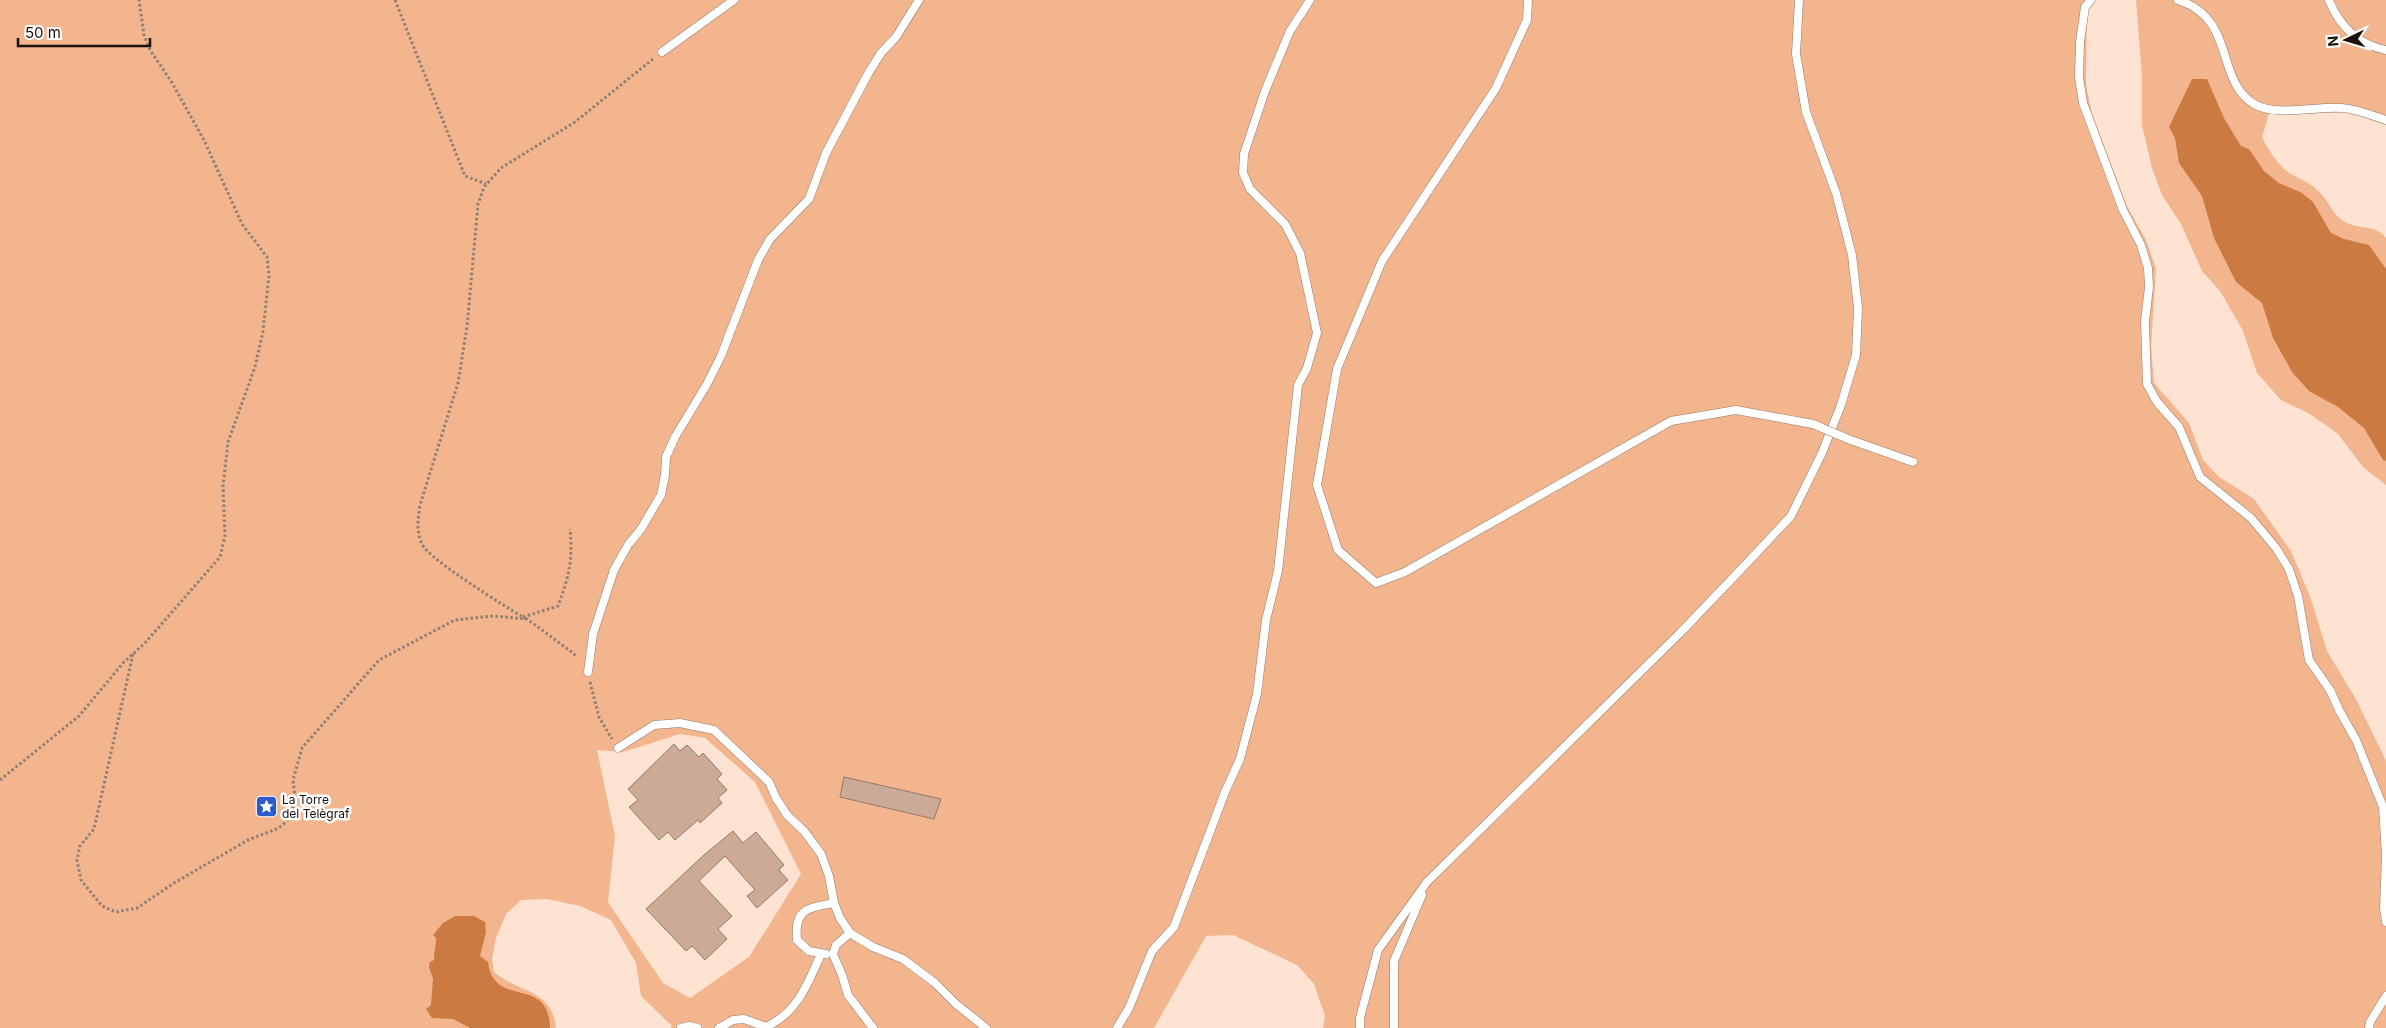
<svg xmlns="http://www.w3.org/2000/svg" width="2386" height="1028" font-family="Inter,sans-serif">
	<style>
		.green { fill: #f2b58e; fill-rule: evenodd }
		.water { fill: #cb7b42 }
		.building { fill: #cbab98; stroke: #957865 }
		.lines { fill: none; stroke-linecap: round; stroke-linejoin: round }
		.lane-casing { stroke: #987a68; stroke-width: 9 }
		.path { stroke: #927f73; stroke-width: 3; stroke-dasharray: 2.5 2.5; stroke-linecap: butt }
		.lane { stroke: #fff; stroke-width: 8 }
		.lane-bridge-casing { stroke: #987a68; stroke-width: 9; stroke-linecap: butt }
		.lane-bridge { stroke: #fff; stroke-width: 8 }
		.labels { text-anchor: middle; stroke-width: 5; stroke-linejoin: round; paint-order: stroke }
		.poi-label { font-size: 12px; fill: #1b1009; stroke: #fff; text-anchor: start }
	</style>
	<rect width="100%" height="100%" fill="#fee3d3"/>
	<!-- green -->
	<g class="green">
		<path d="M0 0H2087L2086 85 2092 113 2127 206 2146 240 2156 269 2151 347 2154 383 2189 423 2203 460 2219 477 2254 499 2291 551 2311 599 2327 651 2357 701 2386 761V1028H1323L1325 1016 1314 984 1297 965 1233 935 1206 936 1154 1028H671L672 1026 641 996 636 963 611 920 580 906 547 899 521 900 506 914 496 938 492 959 494 972C518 993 552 988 556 1028H0ZM680 734 705 738 755 782 801 874 749 957 690 998 663 983 608 902 615 836 597 750 623 752Z"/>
		<path d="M2136 0H2386V125L2347 112 2282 115 2269 113 2262 137C2269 151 2279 168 2293 175 2304 181 2314 185 2322 195 2330 204 2334 217 2347 223 2360 229 2376 225 2386 238V485L2363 467 2338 434 2310 414 2281 400 2257 373 2243 331 2220 291 2202 271 2181 224 2162 195 2152 168 2142 125V76Z"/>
	</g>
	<!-- water -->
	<g class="water">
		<polygon points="2192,79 2207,79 2224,118 2241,146 2249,149 2264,171 2279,183 2302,193 2313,202 2331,233 2344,239 2369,245 2386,269 2386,461 2383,460 2364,428 2338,407 2309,391 2292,372 2273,338 2262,303 2236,282 2214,238 2202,196 2179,163 2175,138 2169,127"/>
		<path d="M455 916H474L485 922 486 932 480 956 488 962C494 1010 549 974 550 1028H470L453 1019 432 1018 426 1009 431 1005 433 979 429 967 430 962 434 960C434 952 436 946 436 938L433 935 443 923Z"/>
	</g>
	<!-- building -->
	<g class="building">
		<polygon points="674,744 680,751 687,745 699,757 703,753 722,774 717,779 727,790 718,798 722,803 700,823 698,820 675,840 668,832 659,840 629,807 638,800 628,789"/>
		<polygon points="844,777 941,799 934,819 840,797"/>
		<polygon points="733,831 743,843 756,832 784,865 779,870 788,880 757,908 747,896 755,890 725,856 699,881 732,916 718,929 727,939 705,960 692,946 686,951 646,909 704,855"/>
	</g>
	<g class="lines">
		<defs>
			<g id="lane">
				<polyline points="1528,0 1527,20 1496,88 1382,261 1337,369 1317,485 1338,550 1376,583 1405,572 1671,421 1736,410 1813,424"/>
				<polyline points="2091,0 2085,7 2080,42 2079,77 2083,103 2123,210 2141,245 2148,268 2149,287 2145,321 2147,384 2157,402 2179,427 2200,477 2251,518 2276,548 2289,569 2298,596 2309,660 2330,690 2340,712 2356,740 2383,807 2386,856 2384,908 2386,922"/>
				<path d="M2178 0C2237 19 2214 79 2254 104 2275 117 2317 106 2342 108 2357 109 2371 115 2386 120"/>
				<path d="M2329 0C2339 26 2359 45 2386 50"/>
				<polyline points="662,52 734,0"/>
				<polyline points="1848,439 1913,462"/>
				<polyline points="588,672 593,634 614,570 628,545 641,529 661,495 665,475 666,457 675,437 707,384 721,356 758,260 770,239 809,199 826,153 869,72 881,53 896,37 919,0"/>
				<polyline points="618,748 654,725 680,723 714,730 769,782 776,798 787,815 804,831 821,854 829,876 834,903 840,918 850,933 873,947 903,959 935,983 956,1004 986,1028"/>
				<polyline points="850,933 836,945 833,954 842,975 848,995 873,1028"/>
				<path d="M826 954 809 951 797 940C794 909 807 908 834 903"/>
				<polyline points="681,1028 689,1026 697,1028"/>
				<path d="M719 1028 733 1020 744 1019 766 1027C798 1012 807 985 821 954"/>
				<polyline points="1117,1028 1129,1008 1152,951 1174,927 1225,792 1240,759 1257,694 1266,620 1278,571 1298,385 1307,368 1317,333 1300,253 1285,224 1250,189 1243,173 1244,154 1265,91 1290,31 1310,0"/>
				<polyline points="1360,1028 1360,1018 1378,950 1427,882 1681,632 1747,563 1791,516 1822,453 1841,405 1856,355 1858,308 1852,255 1836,193 1806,112 1796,54 1799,0"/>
				<polyline points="1394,1028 1394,961 1422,895"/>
				<polyline points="2369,1028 2370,1022 2386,996"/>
			</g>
		</defs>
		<!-- lane casing -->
		<use href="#lane" class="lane-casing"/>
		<!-- path -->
		<g class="path">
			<polyline points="395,0 465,176 486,184"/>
			<path d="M523 617 558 606C569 576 573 561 570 529"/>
			<path d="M526 619C508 608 428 559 422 544 416 531 418 519 420 505L458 383 467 327 478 204 484 187 501 168 575 122 653 59"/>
			<polyline points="133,654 94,829 80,846 77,860 81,880 102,906 116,912 137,908 174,883 248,840 279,828 291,817 295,797 293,780 302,748 379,660 455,620 493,616 527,619 573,653 577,657"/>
			<polyline points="590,682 599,717 612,739"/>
			<polyline points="0,780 79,716 123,663 145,643 220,557 225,536 223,486 228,442 255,367 263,331 269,276 267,257 242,224 204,140 171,81 150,50 144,35 139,0"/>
		</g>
		<!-- lane -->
		<use href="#lane" class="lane"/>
		<defs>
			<polyline id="lane-bridge" points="1813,424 1848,439"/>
		</defs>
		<!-- lane-bridge casing -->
		<use href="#lane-bridge" class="lane-bridge-casing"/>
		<!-- lane-bridge -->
		<use href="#lane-bridge" class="lane-bridge"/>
	</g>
	<!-- icons -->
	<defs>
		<symbol id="sight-square" viewBox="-11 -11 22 22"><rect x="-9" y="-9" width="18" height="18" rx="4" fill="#2c5ccb" stroke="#fff"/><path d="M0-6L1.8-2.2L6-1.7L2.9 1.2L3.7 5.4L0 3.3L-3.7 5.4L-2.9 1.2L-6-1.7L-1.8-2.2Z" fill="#fff"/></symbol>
	</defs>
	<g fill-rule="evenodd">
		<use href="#sight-square" x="254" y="794" width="25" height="25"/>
	</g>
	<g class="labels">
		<!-- poi labels -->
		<g class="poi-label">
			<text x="282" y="804">La Torre<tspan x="282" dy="14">del Telègraf</tspan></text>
		</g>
	</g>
	<!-- north arrow -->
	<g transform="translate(2346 40) rotate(265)" stroke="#ffffff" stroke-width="4" paint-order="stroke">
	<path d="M0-4L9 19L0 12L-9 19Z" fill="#1b1009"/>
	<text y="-8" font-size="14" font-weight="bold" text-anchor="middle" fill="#1b1009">N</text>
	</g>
	<!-- scale -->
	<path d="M18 38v8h132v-8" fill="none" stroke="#1b1009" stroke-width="2.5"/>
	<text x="25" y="38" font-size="15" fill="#1b1009" stroke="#ffffff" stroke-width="4" paint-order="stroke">50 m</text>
</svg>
